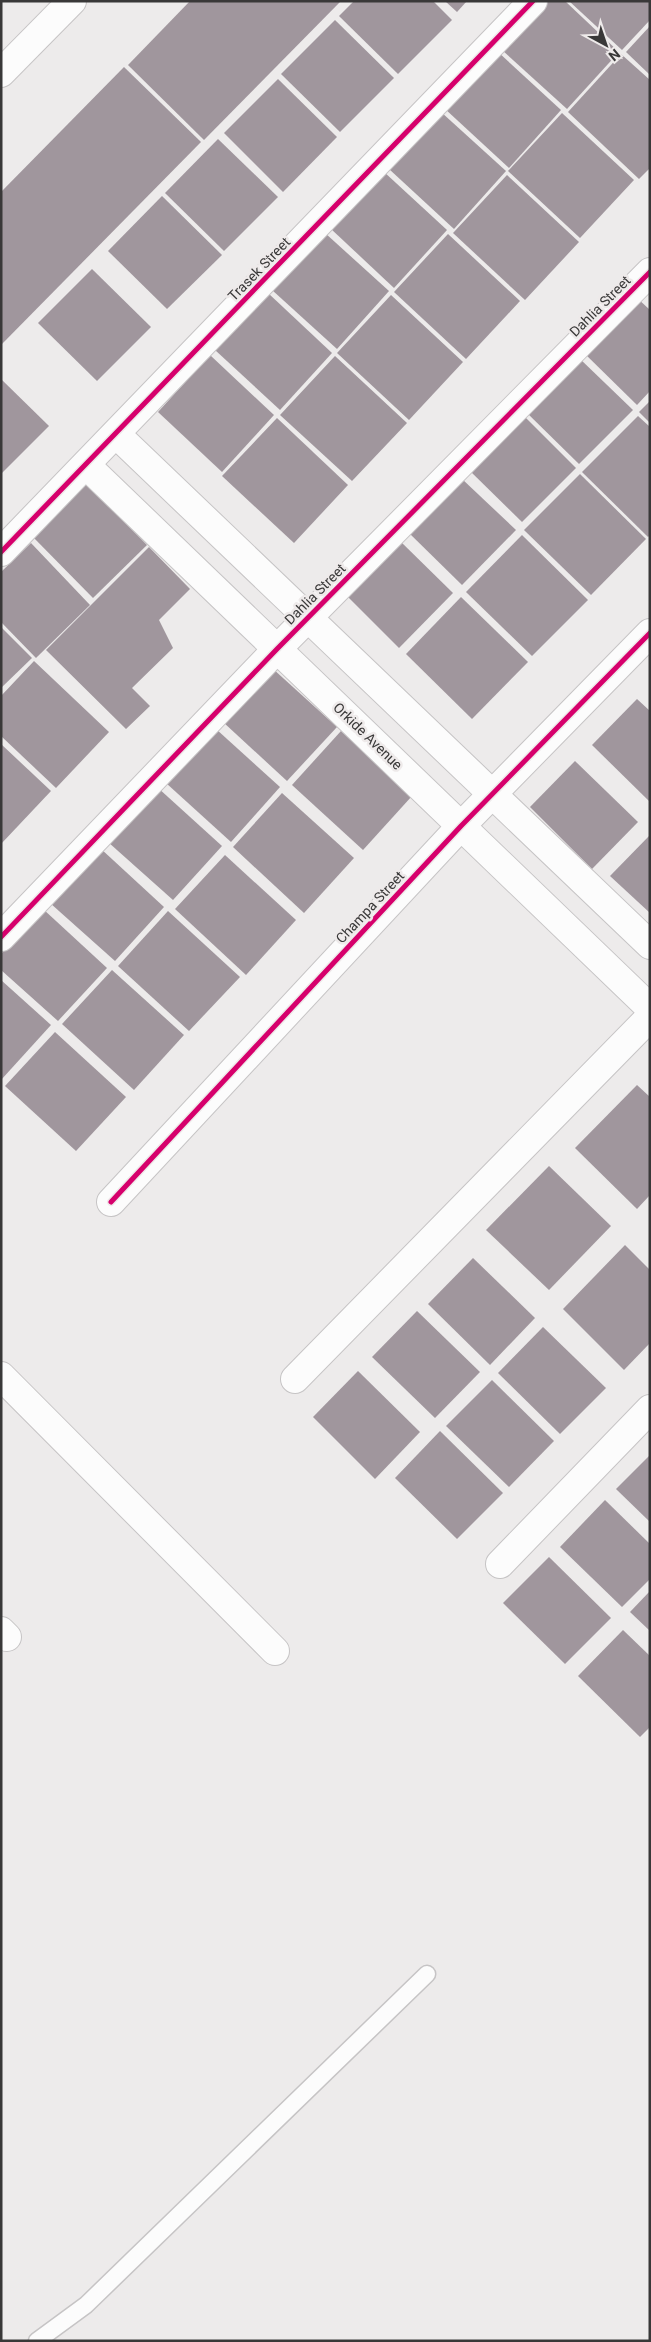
<svg xmlns="http://www.w3.org/2000/svg" width="651" height="2342" font-family="Roboto,sans-serif">
	<style>
		.building { fill: #a0969d }
		.lines { fill: none; stroke-linecap: round; stroke-linejoin: round }
		.service-casing { stroke: #c6c4c5; stroke-width: 19 }
		.minor-casing { stroke: #c6c4c5; stroke-width: 30 }
		.tertiary-casing { stroke: #c6c4c5; stroke-width: 30 }
		.service { stroke: #fcfcfc; stroke-width: 16 }
		.minor { stroke: #fcfcfc; stroke-width: 28 }
		.tertiary { stroke: #fcfcfc; stroke-width: 28 }
		.cycleway-casing { stroke: #eeeaea; stroke-width: 8 }
		.cycleway { stroke: #d6006c; stroke-width: 5 }
		.labels { text-anchor: middle; stroke-width: 5; stroke-linejoin: round; paint-order: stroke }
		.street-label { font-size: 14px; fill: #393838; stroke: #eeeaea }
	</style>
	<rect width="100%" height="100%" fill="#edebeb"/>
	<!-- building -->
	<g class="building">
		<polygon points="190,1 341,1 204,140 128,65"/>
		<polygon points="354,1 433,1 452,20 398,74 339,16"/>
		<polygon points="445,1 467,1 457,12"/>
		<polygon points="546,1 565,1 619,52 567,109 502,50"/>
		<polygon points="569,1 650,1 650,20 622,50"/>
		<polygon points="335,20 394,78 340,132 281,74"/>
		<polygon points="650,26 650,75 626,52"/>
		<polygon points="497,51 561,110 509,168 444,108"/>
		<polygon points="621,54 650,80 650,168 639,179 568,112"/>
		<polygon points="124,67 201,142 1,345 1,192"/>
		<polygon points="278,79 337,137 283,192 224,133"/>
		<polygon points="441,112 506,171 454,229 389,169"/>
		<polygon points="562,113 634,180 580,238 508,171"/>
		<polygon points="218,139 278,197 224,251 165,193"/>
		<polygon points="383,171 447,230 394,288 330,228"/>
		<polygon points="507,175 579,242 525,300 453,233"/>
		<polygon points="162,196 222,255 167,309 108,251"/>
		<polygon points="325,233 389,291 337,349 272,290"/>
		<polygon points="448,234 520,301 466,359 394,292"/>
		<polygon points="92,269 151,327 97,381 38,323"/>
		<polygon points="268,293 332,353 280,410 215,350"/>
		<polygon points="391,295 463,362 409,420 337,353"/>
		<polygon points="636,297 650,310 650,391 637,405 582,351"/>
		<polygon points="210,355 274,415 222,472 158,412"/>
		<polygon points="335,356 407,423 352,481 280,415"/>
		<polygon points="578,357 633,410 579,464 525,411"/>
		<polygon points="1,379 49,426 1,474"/>
		<polygon points="650,401 650,423 639,412"/>
		<polygon points="522,414 576,468 522,522 468,469"/>
		<polygon points="638,416 650,427 650,535 648,537 582,472"/>
		<polygon points="277,418 348,485 294,543 222,476"/>
		<polygon points="580,474 646,539 591,595 524,530"/>
		<polygon points="461,478 516,530 462,585 408,532"/>
		<polygon points="87,484 147,545 93,598 33,537"/>
		<polygon points="522,535 588,600 532,656 466,592"/>
		<polygon points="399,540 453,593 399,648 345,594"/>
		<polygon points="31,543 90,605 36,658 1,622 1,572"/>
		<polygon points="149,547 190,589 159,620 173,648 132,688 150,706 126,729 46,650"/>
		<polygon points="461,597 528,662 472,719 406,654"/>
		<polygon points="1,627 32,658 1,688"/>
		<polygon points="34,661 109,732 56,788 1,736 1,696"/>
		<polygon points="272,668 337,727 287,781 223,722"/>
		<polygon points="637,699 650,711 650,802 592,745"/>
		<polygon points="216,729 280,787 231,842 166,783"/>
		<polygon points="341,731 412,796 363,850 292,785"/>
		<polygon points="1,744 51,791 1,844"/>
		<polygon points="575,761 638,822 592,869 530,807"/>
		<polygon points="157,787 222,846 173,900 108,842"/>
		<polygon points="282,793 354,858 304,913 233,847"/>
		<polygon points="650,835 650,913 610,876"/>
		<polygon points="100,848 164,907 115,961 50,903"/>
		<polygon points="225,855 296,920 246,975 175,909"/>
		<polygon points="43,909 107,968 58,1021 1,970 1,954"/>
		<polygon points="168,911 240,977 189,1031 118,966"/>
		<polygon points="112,970 184,1035 134,1090 62,1024"/>
		<polygon points="1,980 51,1025 1,1080"/>
		<polygon points="55,1032 126,1097 76,1151 5,1086"/>
		<polygon points="637,1085 650,1097 650,1195 637,1209 575,1148"/>
		<polygon points="549,1166 611,1226 549,1290 486,1230"/>
		<polygon points="625,1245 650,1270 650,1343 624,1370 563,1309"/>
		<polygon points="473,1258 535,1318 490,1365 428,1304"/>
		<polygon points="417,1311 480,1372 435,1418 372,1357"/>
		<polygon points="543,1327 606,1388 560,1434 498,1373"/>
		<polygon points="358,1371 420,1432 375,1479 313,1417"/>
		<polygon points="492,1380 554,1441 509,1487 446,1426"/>
		<polygon points="440,1431 503,1493 457,1539 395,1478"/>
		<polygon points="650,1455 650,1522 616,1489"/>
		<polygon points="605,1500 650,1544 650,1579 622,1607 560,1547"/>
		<polygon points="549,1557 611,1618 565,1664 503,1603"/>
		<polygon points="650,1591 650,1631 630,1612"/>
		<polygon points="623,1630 650,1656 650,1727 640,1737 578,1676"/>
	</g>
	<g class="lines">
		<defs>
			<polyline id="service" points="37,2341 86,2305 427,1974"/>
			<g id="minor">
				<polyline points="116,434 650,945"/>
				<polyline points="86,465 650,1008"/>
				<polyline points="1,552 533,1"/>
				<polyline points="1,937 277,649 650,272"/>
				<polyline points="111,1202 461,826 650,633"/>
				<polyline points="1,1376 275,1651"/>
				<polyline points="295,1379 650,1017"/>
				<polyline points="500,1564 650,1409"/>
				<polyline points="1,1631 7,1637"/>
			</g>
			<polyline id="tertiary" points="1,73 72,1"/>
		</defs>
		<!-- service casing -->
		<use href="#service" class="service-casing"/>
		<!-- minor casing -->
		<use href="#minor" class="minor-casing"/>
		<!-- tertiary casing -->
		<use href="#tertiary" class="tertiary-casing"/>
		<!-- service -->
		<use href="#service" class="service"/>
		<!-- minor -->
		<use href="#minor" class="minor"/>
		<!-- tertiary -->
		<use href="#tertiary" class="tertiary"/>
		<defs>
			<g id="cycleway">
				<polyline points="1,552 533,1"/>
				<polyline points="1,937 277,649 650,272"/>
				<polyline points="111,1202 461,826 650,633"/>
			</g>
		</defs>
		<!-- cycleway casing -->
		<use href="#cycleway" class="cycleway-casing"/>
		<!-- cycleway -->
		<use href="#cycleway" class="cycleway"/>
	</g>
	<g class="labels">
		<!-- street labels -->
		<g class="street-label">
			<text transform="translate(259 269) rotate(-46)" y="5">Trasek Street</text>
			<text transform="translate(600 306) rotate(-45)" y="5">Dahlia Street</text>
			<text transform="translate(315 594) rotate(-45)" y="5">Dahlia Street</text>
			<text transform="translate(368 736) rotate(44)" y="5">Orkide Avenue</text>
			<text transform="translate(370 907) rotate(-47)" y="5">Champa Street</text>
		</g>
	</g>
	<!-- border -->
	<rect width="651" height="2342" fill="none" stroke="#393838" stroke-width="5"/>
	<!-- north arrow -->
	<g transform="translate(606 45) rotate(140)" stroke="#eeeaea" stroke-width="4" paint-order="stroke">
	<path d="M0-4L9 19L0 12L-9 19Z" fill="#393838"/>
	<text y="-8" font-size="14" font-weight="bold" text-anchor="middle" fill="#393838">N</text>
	</g>
</svg>
